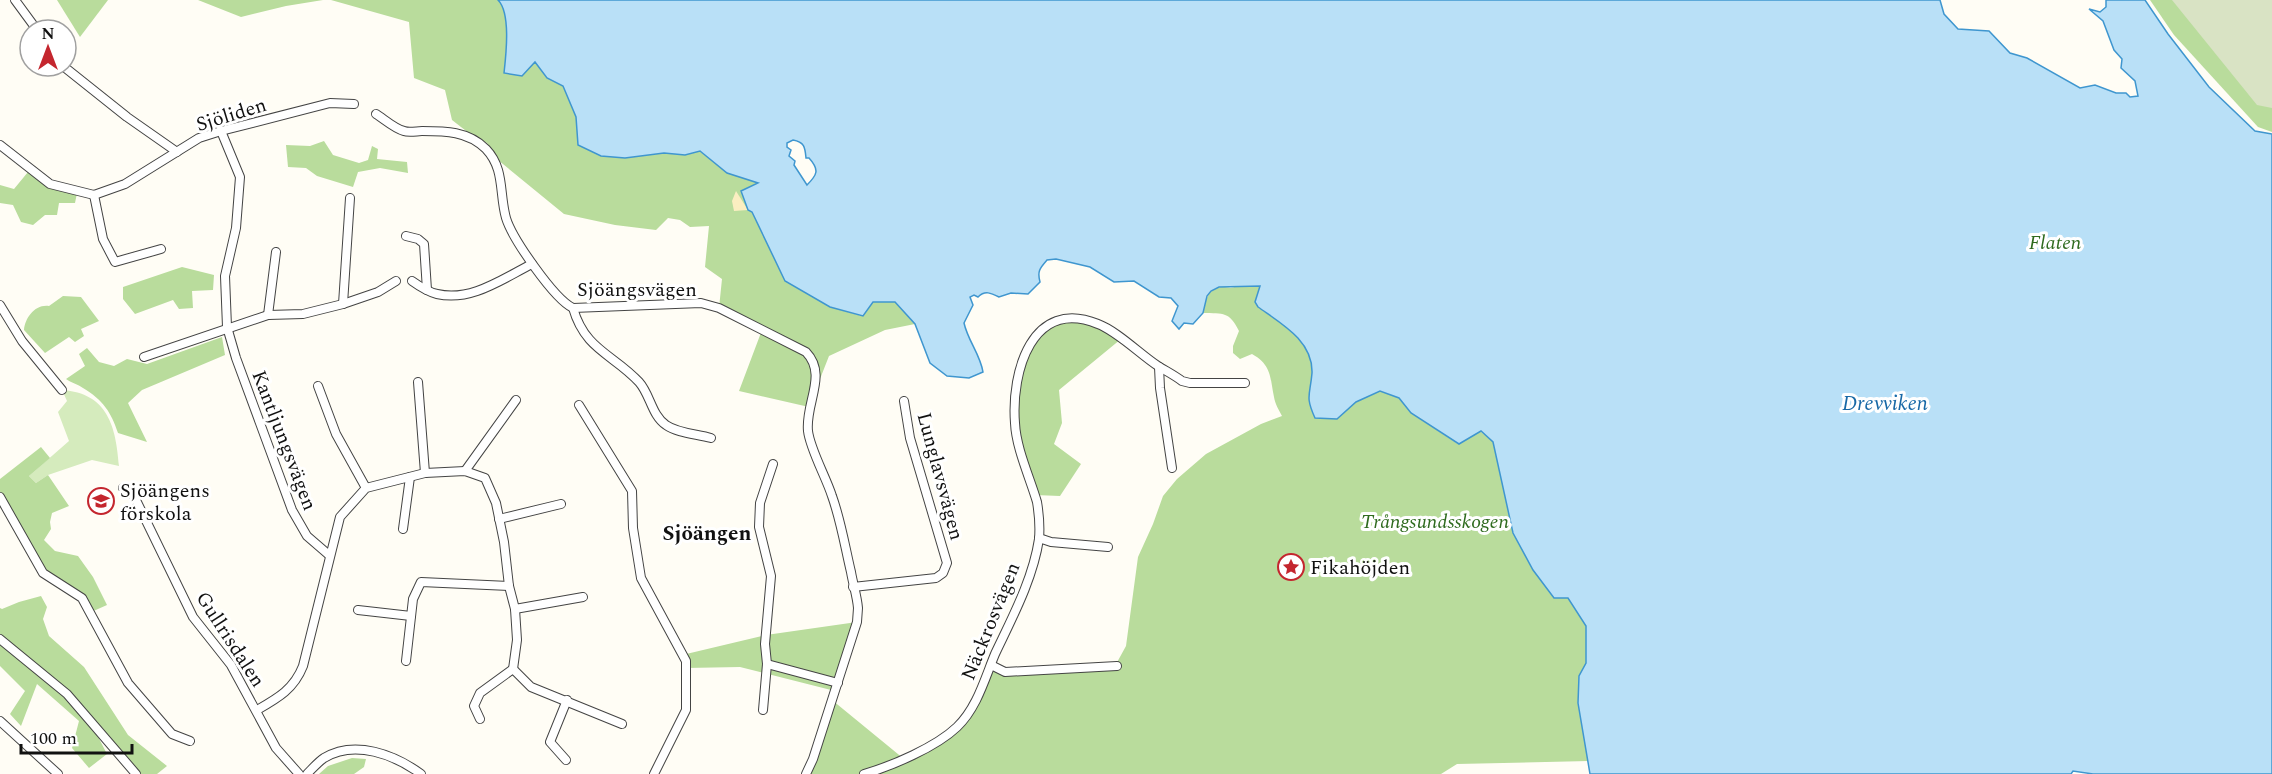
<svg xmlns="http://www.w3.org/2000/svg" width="2272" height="774" font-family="Spectral,serif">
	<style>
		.green { fill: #d5ebbd }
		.forest { fill: #b9dc9c }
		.sand { fill: #fbeec1 }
		.cemetery { fill: #d9e3c4 }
		.water { fill: #b9e0f7; stroke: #3f96cf; stroke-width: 1.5; fill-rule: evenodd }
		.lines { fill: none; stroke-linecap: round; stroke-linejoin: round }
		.minor-casing { stroke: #444; stroke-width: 10 }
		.minor { stroke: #fff; stroke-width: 8 }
		.labels { text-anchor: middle; stroke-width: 6; stroke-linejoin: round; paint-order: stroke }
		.street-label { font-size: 20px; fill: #111; stroke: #fff }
		.park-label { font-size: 20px; font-style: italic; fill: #2f6b1f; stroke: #fff }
		.poi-label { font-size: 20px; fill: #111; stroke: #fff; text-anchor: start }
		.water-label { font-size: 21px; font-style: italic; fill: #1768a6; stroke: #fff }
		.neighbourhood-label { font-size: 21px; font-weight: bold; fill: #111; stroke: #fff }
	</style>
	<rect width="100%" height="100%" fill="#fffdf5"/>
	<!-- green -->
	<path class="green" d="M62 390C108 393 116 427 119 466L92 460 48 475 36 483 29 476 69 441 58 412 67 401Z"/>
	<!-- forest -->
	<g class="forest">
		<polygon points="57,0 108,0 80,37"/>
		<polygon points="198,0 323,0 286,6 241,17"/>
		<path d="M331 0H498C511 13 506 55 504 73L535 62 547 78 563 86 576 117 625 158 664 153 685 155 700 151 727 173 759 183 741 191 748 210 752 212 830 307 862 316 873 302H895L915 324 885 330 829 356 809 407 739 391 762 330 719 308 722 279 705 267 709 226 690 227 680 220 668 218 656 230 615 225 564 214 498 160 487 143 470 134 452 120 445 90 414 78 409 22Z"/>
		<polygon points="2150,0 2272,0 2272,132 2258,127 2174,35"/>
		<polygon points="324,141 333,155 359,163 368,160 372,146 378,149 377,159 407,162 408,173 380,168 358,172 353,187 317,176 306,168 288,167 286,145 310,146"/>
		<polygon points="28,172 49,188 77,193 75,203 59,203 57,215 45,215 33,225 21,222 13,205 0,203 0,185 14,189"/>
		<polygon points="182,267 214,275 213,290 192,291 193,308 179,309 173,300 135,314 123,299 123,287"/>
		<path d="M1237 286H1260L1255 302 1258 307 1294 332 1312 357V374L1337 419 1356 402 1380 391 1399 398 1411 413 1458 444 1480 431 1493 442 1513 533 1533 570 1568 598 1586 626V664L1579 676 1578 703 1589 761 1457 764 1441 774H806L832 700 904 759 959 725 991 665 1005 672 1115 666 1126 646 1138 557 1153 524 1163 496 1177 479 1206 454 1261 424 1282 416C1279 410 1275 404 1274 397 1270 378 1272 365 1252 354L1240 359 1233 353V346L1239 331C1229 311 1224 314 1203 313 1206 301 1207 288 1222 287 1229 287 1231 289 1237 286Z"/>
		<path d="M63 296 81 297 99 321 81 329 84 336 75 342 69 337 45 353 24 330C25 318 35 304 49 306Z"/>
		<polygon points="1053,321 1099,324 1121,339 1059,390 1062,423 1054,444 1081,464 1060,496 1035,495 1015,422 1023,359"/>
		<path d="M222 337 225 355 142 390 128 403 147 442 118 433C111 412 103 400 83 388 78 384 71 383 66 379L85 366 79 354 87 348 99 362 114 366 127 359 147 364Z"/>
		<polygon points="41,447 50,458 29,476 36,483 48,475 69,506 52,513 50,522 51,529 44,540 55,551 78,556 93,577 107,605 89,613 82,598 43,573 0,497 0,479"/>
		<polygon points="41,596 47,607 43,619 49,636 84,667 128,735 167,766 157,774 136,774 67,694 0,639 0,608 2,609 19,602"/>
		<polygon points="857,622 835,691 740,667 686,668 682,655 766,635"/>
		<polygon points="0,643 65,697 94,729 107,754 89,768 72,748 79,721 37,684 21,726 10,714 25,691 0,666"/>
		<polygon points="352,758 366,759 364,767 354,774 319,774 328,766"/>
	</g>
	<!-- sand -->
	<polygon class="sand" points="736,191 748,210 734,211 732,201"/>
	<!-- cemetery -->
	<polygon class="cemetery" points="2172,0 2272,0 2272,108 2257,105"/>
	<!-- water -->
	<path class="water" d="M498 0H1940L1944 14 1958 29 1989 31 2010 53 2027 58 2080 88 2095 85 2116 93H2126L2130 97 2138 96 2135 81 2121 68 2122 59 2114 50 2103 21 2089 9 2100 12 2106 7V0H2145L2168 34 2209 87 2255 131 2272 134V774H2093L2073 771 2071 774H1590L1578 703 1579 676 1586 663V626L1568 598H1554L1533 570 1513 533 1493 442 1481 431 1459 444 1411 413 1399 398 1380 391 1356 402 1337 419 1315 418C1305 396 1310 396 1312 373 1313 341 1282 324 1258 307L1255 302 1260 286 1219 287 1211 291 1207 296 1203 313 1193 324 1184 323 1179 329 1172 321 1178 306 1171 298 1159 297 1134 281 1114 282 1090 267 1056 259 1047 260C1040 268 1037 271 1040 282L1028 294 1011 293 999 297C991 293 985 290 978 297L974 295 970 297 973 305 964 323C968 341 980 354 983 372L969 378 947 376 930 363 915 324 895 302H873L863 316 830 307 785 281 752 212 748 210 741 191 758 183 727 173 700 151 685 155 664 153 625 158 601 156 578 145 576 117 563 86 547 78 535 62 522 76 504 73C506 55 511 13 498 0ZM793 140C805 142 805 148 806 158H809C820 170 817 175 807 185L794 165 795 161 789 156 791 150 787 147V143Z"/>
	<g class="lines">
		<defs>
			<g id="minor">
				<polyline points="15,0 37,30"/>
				<polyline points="63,66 127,117 177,152"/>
				<path d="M376 114C384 119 395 129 404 131 409 133 417 131 422 131 445 131 468 131 486 149 505 169 499 193 506 218 512 238 554 299 573 308L701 303 719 308 806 352C828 375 805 403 808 431 810 449 826 477 832 496 841 521 845 547 851 572 853 584 857 596 858 608L857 622 813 759 806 774"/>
				<polyline points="221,131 240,177 236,228 225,276 227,327 236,358 292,510 307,536 329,555"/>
				<polyline points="0,145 50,184 94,195 125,184 199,138 221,131 330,103 354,104"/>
				<polyline points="94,195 103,239 115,262 161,249"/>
				<polyline points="406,236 418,239 424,244 427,290"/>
				<path d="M412 281C419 286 428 292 437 294 471 302 502 279 532 264"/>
				<polyline points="343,304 350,198"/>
				<polyline points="0,305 22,341 62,390"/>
				<path d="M573 308C585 350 613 354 639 382 650 394 652 416 666 425 677 433 697 434 711 438"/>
				<polyline points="268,315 276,252"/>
				<polyline points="144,357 268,315 303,314 343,304 378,292 396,281"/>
				<polyline points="1159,367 1160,388 1172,468"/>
				<polyline points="418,382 425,473"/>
				<polyline points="318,386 336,434 366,488"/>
				<polyline points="579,405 632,491 633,528 641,578 686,661 686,710 654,774"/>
				<polyline points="465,471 516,400"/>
				<polyline points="123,488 134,496 193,617 231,665 276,748 299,774"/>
				<polyline points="0,497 43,573 82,598 128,683 172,734 190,741"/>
				<polyline points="499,519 561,504"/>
				<polyline points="403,529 410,477"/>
				<polyline points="1039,538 1051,542 1108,547"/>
				<polyline points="853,587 936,578 943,573 947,563 910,438 904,401"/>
				<polyline points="515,609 583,597"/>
				<polyline points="358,610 411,616"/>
				<polyline points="0,639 67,694 136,774"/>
				<polyline points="406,661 413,599 421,582 509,586"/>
				<polyline points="767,664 838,683"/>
				<polyline points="991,665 1005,672 1117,666"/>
				<path d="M257 710C278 698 294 689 303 666L340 517 366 488 425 473 465 471 485 478 496 503 504 542 509 586 515 609 517 640 513 669"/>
				<polyline points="763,710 767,664 765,644 771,576 759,527 760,503 773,464"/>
				<polyline points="480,719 474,706 480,693 513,669 531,687 622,724"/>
				<polyline points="0,721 58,774"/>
				<polyline points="566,760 550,742 567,700"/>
				<path d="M307 774C312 769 318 762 324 758 355 739 395 755 421 774"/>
				<path d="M864 774C892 766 936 747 957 727 977 708 985 678 995 654 1012 618 1033 579 1039 539 1040 527 1039 514 1037 502 1030 478 1016 448 1015 423 1011 372 1032 297 1098 324 1117 331 1141 355 1158 366 1166 371 1174 375 1182 381L1190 383H1245"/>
			</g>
		</defs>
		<!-- minor casing -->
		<use href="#minor" class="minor-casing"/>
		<!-- minor -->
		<use href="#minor" class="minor"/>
	</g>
	<!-- icons -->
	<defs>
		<symbol id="school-ring" viewBox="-11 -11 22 22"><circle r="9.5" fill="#fff" stroke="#c4262e" stroke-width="1.5"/><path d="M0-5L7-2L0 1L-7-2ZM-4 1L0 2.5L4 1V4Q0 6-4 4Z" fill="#c4262e"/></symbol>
		<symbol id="sight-ring" viewBox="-11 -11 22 22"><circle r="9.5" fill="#fff" stroke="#c4262e" stroke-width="1.5"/><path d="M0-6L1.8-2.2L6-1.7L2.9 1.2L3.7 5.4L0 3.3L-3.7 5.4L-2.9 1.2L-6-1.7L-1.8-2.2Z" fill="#c4262e"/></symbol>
	</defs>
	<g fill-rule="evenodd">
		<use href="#school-ring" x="86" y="486" width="30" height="30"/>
		<use href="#sight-ring" x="1276" y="552" width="30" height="30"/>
	</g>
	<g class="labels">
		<!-- street labels -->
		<g class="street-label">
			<text transform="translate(231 114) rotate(-17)" y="7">Sjöliden</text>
			<text x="637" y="296">Sjöängsvägen</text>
			<text transform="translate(285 440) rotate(69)" y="7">Kantljungsvägen</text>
			<text transform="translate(941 476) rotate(75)" y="7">Lunglavsvägen</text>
			<text transform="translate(990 621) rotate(-68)" y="7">Näckrosvägen</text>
			<text transform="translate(231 639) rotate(57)" y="7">Gullrisdalen</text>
		</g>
		<!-- park labels -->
		<g class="park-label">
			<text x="2055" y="249">Flaten</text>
			<text x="1435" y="528">Trångsundsskogen</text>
		</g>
		<!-- poi labels -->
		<g class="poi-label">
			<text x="120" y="497">Sjöängens<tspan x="120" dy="23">förskola</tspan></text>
			<text x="1310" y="574">Fikahöjden</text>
		</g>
		<!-- water labels -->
		<g class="water-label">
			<text x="1885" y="410">Drevviken</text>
		</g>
		<!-- neighbourhood labels -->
		<g class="neighbourhood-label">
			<text x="707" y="540">Sjöängen</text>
		</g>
	</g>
	<!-- north arrow -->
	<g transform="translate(48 48)"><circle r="28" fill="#ffffff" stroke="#a0a0a0" stroke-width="1.5"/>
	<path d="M0-4.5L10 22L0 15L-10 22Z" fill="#c4262e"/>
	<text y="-9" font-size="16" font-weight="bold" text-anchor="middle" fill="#111111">N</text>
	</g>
	<!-- scale -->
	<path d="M21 744v9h111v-9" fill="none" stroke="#111111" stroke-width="3"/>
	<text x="30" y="744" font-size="18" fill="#111111" stroke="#ffffff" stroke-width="4.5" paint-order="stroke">100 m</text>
</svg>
